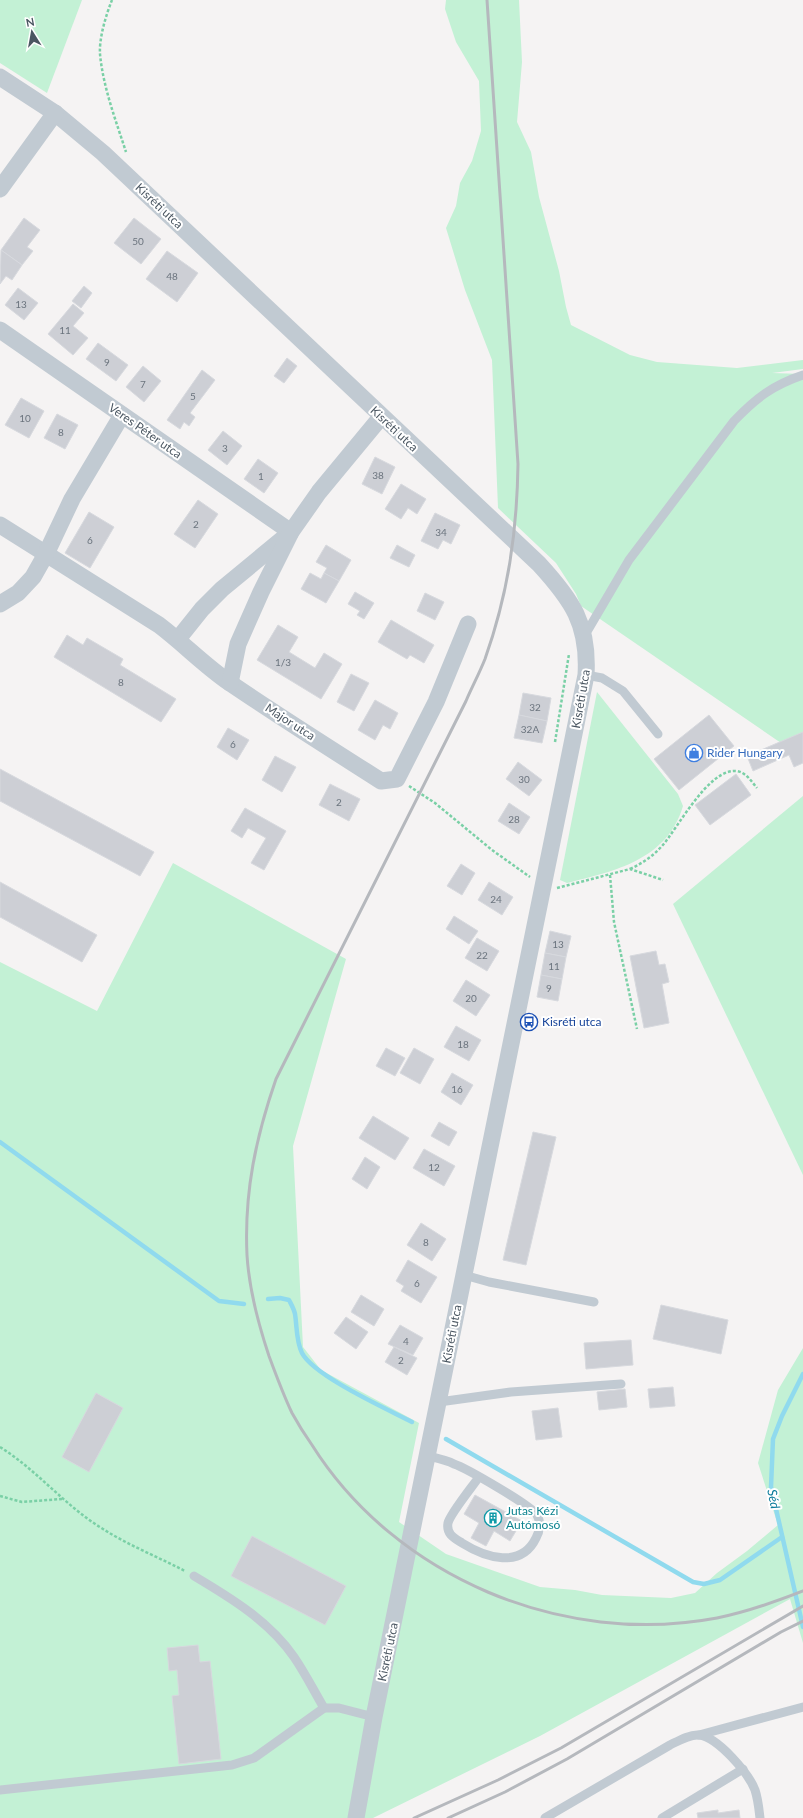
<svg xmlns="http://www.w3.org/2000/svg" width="803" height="1818" font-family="Lato,sans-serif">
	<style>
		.green { fill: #c3f1d5 }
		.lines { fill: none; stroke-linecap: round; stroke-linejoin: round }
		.stream { stroke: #90daee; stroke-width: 4.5 }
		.building { fill: #cdcfd5; stroke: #d7d9de }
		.path { stroke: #7ad0a6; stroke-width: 2.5; stroke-dasharray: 3 2; stroke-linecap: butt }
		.service { stroke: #c1cad2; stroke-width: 9 }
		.minor { stroke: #c1cad2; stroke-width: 17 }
		.rail { stroke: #b5b8bd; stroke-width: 3 }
		.labels { text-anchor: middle; stroke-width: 4; stroke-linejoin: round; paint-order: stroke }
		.number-label { font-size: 10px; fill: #6b747e }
		.street-label { font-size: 12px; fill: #4a5661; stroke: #fff }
		.shop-label { font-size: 12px; fill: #366cbe; stroke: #fff; text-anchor: start }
		.transit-label { font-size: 12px; fill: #164399; stroke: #fff; text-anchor: start }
		.culture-label { font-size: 12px; fill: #0d838f; stroke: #fff; text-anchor: start }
		.water-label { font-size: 13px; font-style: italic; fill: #0c7c9b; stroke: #fff }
	</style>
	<rect width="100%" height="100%" fill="#f5f3f3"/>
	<!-- green -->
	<g class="green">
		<polygon points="0,0 82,0 47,93 0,63"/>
		<polygon points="446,0 519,0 522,62 517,122 531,152 539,197 559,271 566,307 571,325 630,355 657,362 737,368 803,360 803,369 772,373 803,374 803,758 581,606 576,594 556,563 498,508 492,360 465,290 446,228 456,206 460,183 472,161 481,131 479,81 456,42 445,9"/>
		<path d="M597 692 678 794 683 806C667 860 615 871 567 883L560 880Z"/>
		<polygon points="803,796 803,1175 673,904"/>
		<polygon points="173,863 346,959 293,1146 303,1347 321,1370 419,1423 399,1522 446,1554 540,1587 575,1590 602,1595 671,1598 695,1593 717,1573 747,1551 778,1525 758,1463 778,1390 803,1348 803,1643 790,1599 540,1736 373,1818 0,1818 0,962 97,1011"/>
	</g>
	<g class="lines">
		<!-- stream -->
		<g class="stream">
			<polyline points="0,1142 219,1301 244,1304"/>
			<path d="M268 1299 280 1298 289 1300C291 1304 294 1309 295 1314 297 1326 296 1341 302 1353 314 1376 387 1409 412 1422"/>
			<polyline points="803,1374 782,1416 773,1439 771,1487 803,1627"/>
			<polyline points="446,1439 693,1582 704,1584 720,1580 782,1537"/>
		</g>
	</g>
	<!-- building -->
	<g class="building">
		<polygon points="24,218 40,230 27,247 33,251 22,265 1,250"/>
		<polygon points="134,218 161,239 141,264 114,243"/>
		<polygon points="1,250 22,265 12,280 6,276 0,284"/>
		<polygon points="167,251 198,273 177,302 146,279"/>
		<polygon points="84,286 92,293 81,308 72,301"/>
		<polygon points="18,288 38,303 24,320 5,305"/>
		<polygon points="73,304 84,313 73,326 88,338 73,355 48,334"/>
		<polygon points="98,343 128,365 116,381 86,359"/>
		<polygon points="287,358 297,366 284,383 274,376"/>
		<polygon points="143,366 161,381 144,402 126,387"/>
		<polygon points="202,370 215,380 190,413 195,417 189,426 184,422 180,429 167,420"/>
		<polygon points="21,398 44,411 29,438 5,425"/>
		<polygon points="57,414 78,425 65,449 44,438"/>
		<polygon points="223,431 242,446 227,465 208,450"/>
		<polygon points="375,457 395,467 382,494 362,484"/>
		<polygon points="258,459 278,473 264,493 244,479"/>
		<polygon points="401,484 426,499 417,514 408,508 401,519 385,509"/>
		<polygon points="198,500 218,514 195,548 174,534"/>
		<polygon points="89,512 114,527 90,568 65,553"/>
		<polygon points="435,513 460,525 451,544 443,540 438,549 421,541"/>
		<polygon points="326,545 351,560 339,581 324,573 327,568 316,562"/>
		<polygon points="397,545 415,555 409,567 390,558"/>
		<polygon points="310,573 321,579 324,573 339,581 326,603 301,589"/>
		<polygon points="355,592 374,603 364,619 357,615 360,611 348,604"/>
		<polygon points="425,593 444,602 435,620 417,611"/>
		<polygon points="391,620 434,645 424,663 410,655 407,659 378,642"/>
		<polygon points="278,625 298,637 289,652 315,668 324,653 342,664 321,699 257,660"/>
		<polygon points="67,635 83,645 87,638 123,659 120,665 176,699 161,722 54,657"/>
		<polygon points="351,674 369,683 354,711 337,702"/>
		<polygon points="523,693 551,698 547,721 519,715"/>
		<polygon points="375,700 398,713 390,729 383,725 375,740 358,730"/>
		<polygon points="519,715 547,721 542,743 514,738"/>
		<polygon points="709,715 734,746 679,790 654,759"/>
		<polygon points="228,728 249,740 237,760 217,747"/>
		<polygon points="803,732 803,763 794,767 789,755 753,771 747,756"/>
		<polygon points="275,756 296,767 282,792 262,780"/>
		<polygon points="518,762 542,780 529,796 506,779"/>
		<polygon points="0,769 154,852 140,876 0,801"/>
		<polygon points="736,774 751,795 710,825 695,805"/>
		<polygon points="330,784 360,799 349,821 319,805"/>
		<polygon points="509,803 530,817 519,834 498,821"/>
		<polygon points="245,808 286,831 264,870 251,863 266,838 248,828 242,838 231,831"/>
		<polygon points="461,864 475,873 462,895 447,886"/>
		<polygon points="0,882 97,935 82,962 0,917"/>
		<polygon points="489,882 513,897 502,915 478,900"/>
		<polygon points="454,916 478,931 469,944 446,929"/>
		<polygon points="550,931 571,936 566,957 545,953"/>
		<polygon points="477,938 499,951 487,971 465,958"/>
		<polygon points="656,951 659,965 665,964 669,982 662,984 669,1023 644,1028 630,956"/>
		<polygon points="545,953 566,957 562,979 541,975"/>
		<polygon points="541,975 562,979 558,1001 537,997"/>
		<polygon points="466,980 490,995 476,1016 453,1001"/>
		<polygon points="456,1026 481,1040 469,1061 444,1047"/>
		<polygon points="386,1048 405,1058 395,1076 376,1066"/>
		<polygon points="414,1048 434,1059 420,1084 400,1073"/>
		<polygon points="452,1073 473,1085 461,1105 441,1092"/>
		<polygon points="373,1116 409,1138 395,1160 359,1138"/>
		<polygon points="439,1122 457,1132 449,1146 431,1136"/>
		<polygon points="533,1132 556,1137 526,1265 503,1260"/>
		<polygon points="424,1149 455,1166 444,1186 413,1168"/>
		<polygon points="365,1157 380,1167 367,1189 352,1179"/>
		<polygon points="421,1223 446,1239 432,1261 407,1245"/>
		<polygon points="408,1260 437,1277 421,1303 401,1291 404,1286 396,1281"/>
		<polygon points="361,1295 384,1309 374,1326 351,1312"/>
		<polygon points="661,1305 728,1320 721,1354 653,1339"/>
		<polygon points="346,1317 368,1332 356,1349 334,1333"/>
		<polygon points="400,1325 423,1338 413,1355 388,1344"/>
		<polygon points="631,1340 633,1365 586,1369 584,1343"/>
		<polygon points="394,1347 417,1358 407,1375 385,1362"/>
		<polygon points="673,1387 675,1406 650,1408 648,1389"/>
		<polygon points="625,1389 627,1407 599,1410 597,1392"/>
		<polygon points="96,1393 123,1408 89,1472 62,1457"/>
		<polygon points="558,1408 562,1437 536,1440 532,1411"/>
		<polygon points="475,1495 522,1521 510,1541 494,1531 486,1546 471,1538 479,1523 464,1514"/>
		<polygon points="252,1536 346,1586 325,1625 231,1576"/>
		<polygon points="198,1645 200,1662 210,1661 221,1759 179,1764 172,1696 179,1695 177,1670 169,1671 167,1648"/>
		<polygon points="718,1810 718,1813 739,1810 740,1818 698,1818 697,1813"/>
	</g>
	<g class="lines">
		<!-- path -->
		<g class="path">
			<path d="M112 0C106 15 99 38 100 54 103 87 116 121 126 152"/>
			<polyline points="555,742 569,654"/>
			<polyline points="409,786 435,803 492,850 530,877"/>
			<path d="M630 869C643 863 653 856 662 846 678 828 708 769 736 771 746 772 751 781 757 788"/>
			<polyline points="610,875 614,922 637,1029"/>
			<polyline points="557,888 630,869 663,880"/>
			<path d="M0 1447C37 1470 65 1506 103 1529 128 1545 158 1557 185 1571"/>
			<polyline points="0,1496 22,1502 62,1499"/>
		</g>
		<!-- service -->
		<g class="service">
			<path d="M585 635 629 560 734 421C756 398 773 385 803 375"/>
			<polyline points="586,675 602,678 623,691 658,734"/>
			<polyline points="464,1275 489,1282 594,1302"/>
			<polyline points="439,1402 511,1392 621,1384"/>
			<path d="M428 1456C436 1458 446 1460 454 1464 466 1468 532 1506 537 1515 541 1522 540 1531 536 1538 521 1569 486 1558 462 1543 454 1538 446 1534 448 1523 450 1514 472 1487 479 1477"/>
			<path d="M194 1576C231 1598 269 1621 294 1657 305 1673 314 1691 324 1708"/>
			<polyline points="699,1735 803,1707"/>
			<polyline points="0,1790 232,1765 254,1758 324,1708 339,1708 374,1717"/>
			<path d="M545 1818 670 1745C678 1741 690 1734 699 1735 718 1737 749 1774 755 1790 758 1799 759 1809 760 1818"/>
			<polyline points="662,1818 743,1769"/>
		</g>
		<!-- minor -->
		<g class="minor">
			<path d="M0 77 55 113 103 153 539 564C572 600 589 624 586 675L374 1717 356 1818"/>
			<polyline points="0,189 55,113"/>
			<polyline points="0,330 291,532 222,589 202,609 178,639"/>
			<path d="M0 525 159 625C184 644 205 666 230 683 280 717 331 749 381 781L397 779 436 702 468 624"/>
			<polyline points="0,604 18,593 33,577 46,554 72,499 122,415"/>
			<polyline points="230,683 238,644 261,592 291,532 319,492 381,417"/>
		</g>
		<!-- rail -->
		<g class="rail">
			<path d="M487 0 518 464C517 533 508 594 485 659 479 674 472 687 466 701L276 1079C256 1137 244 1192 247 1255 249 1289 258 1323 269 1356 276 1375 283 1394 292 1413 298 1424 305 1435 312 1445 396 1578 563 1647 717 1618 747 1612 775 1602 803 1591"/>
			<polyline points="414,1818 498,1780 561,1748 803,1606"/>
			<polyline points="448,1818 505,1792 567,1759 781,1632 803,1621"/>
		</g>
	</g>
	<!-- icons -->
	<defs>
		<symbol id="shop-ring" viewBox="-11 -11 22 22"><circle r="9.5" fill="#fff" stroke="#3f7fe0" stroke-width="1.5"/><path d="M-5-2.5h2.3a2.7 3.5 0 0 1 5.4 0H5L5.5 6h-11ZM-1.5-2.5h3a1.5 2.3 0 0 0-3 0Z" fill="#3f7fe0"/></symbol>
		<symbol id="bus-ring" viewBox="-11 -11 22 22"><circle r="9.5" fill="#fff" stroke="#1a4fb4" stroke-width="1.5"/><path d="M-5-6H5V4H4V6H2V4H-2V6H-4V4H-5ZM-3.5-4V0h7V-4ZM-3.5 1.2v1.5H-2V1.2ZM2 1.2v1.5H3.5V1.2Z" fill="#1a4fb4"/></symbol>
		<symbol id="building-ring" viewBox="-11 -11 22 22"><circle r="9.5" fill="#fff" stroke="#0f9aa8" stroke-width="1.5"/><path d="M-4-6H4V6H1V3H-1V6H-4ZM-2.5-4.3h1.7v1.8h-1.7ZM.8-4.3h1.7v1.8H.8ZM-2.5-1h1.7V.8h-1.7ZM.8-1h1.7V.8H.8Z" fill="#0f9aa8"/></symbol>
	</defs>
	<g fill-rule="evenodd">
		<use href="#shop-ring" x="684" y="743" width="20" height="20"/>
		<use href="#bus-ring" x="519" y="1012" width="20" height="20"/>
		<use href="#building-ring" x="483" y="1508" width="20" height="20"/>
	</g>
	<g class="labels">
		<!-- number labels -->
		<g class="number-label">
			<text x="138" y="245">50</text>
			<text x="172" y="280">48</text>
			<text x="21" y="308">13</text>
			<text x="65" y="334">11</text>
			<text x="107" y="366">9</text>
			<text x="143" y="388">7</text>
			<text x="193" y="400">5</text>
			<text x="25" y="422">10</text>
			<text x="61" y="436">8</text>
			<text x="225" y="452">3</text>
			<text x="378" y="479">38</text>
			<text x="261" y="480">1</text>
			<text x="196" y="528">2</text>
			<text x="441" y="536">34</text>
			<text x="90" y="544">6</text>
			<text x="283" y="666">1/3</text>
			<text x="121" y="686">8</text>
			<text x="535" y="711">32</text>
			<text x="530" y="733">32A</text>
			<text x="233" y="748">6</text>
			<text x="524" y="783">30</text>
			<text x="339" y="806">2</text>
			<text x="514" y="823">28</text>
			<text x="496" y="903">24</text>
			<text x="558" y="948">13</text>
			<text x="482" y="959">22</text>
			<text x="554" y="970">11</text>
			<text x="549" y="992">9</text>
			<text x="471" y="1002">20</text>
			<text x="463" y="1048">18</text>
			<text x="457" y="1093">16</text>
			<text x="434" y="1171">12</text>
			<text x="426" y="1246">8</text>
			<text x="417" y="1287">6</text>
			<text x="406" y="1345">4</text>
			<text x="401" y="1364">2</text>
		</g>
		<!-- street labels -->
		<g class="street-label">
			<text transform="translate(159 206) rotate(43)" y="4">Kisréti utca</text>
			<text transform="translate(394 429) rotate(43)" y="4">Kisréti utca</text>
			<text transform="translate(145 431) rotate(35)" y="4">Veres Péter utca</text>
			<text transform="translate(581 699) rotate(-80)" y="4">Kisréti utca</text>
			<text transform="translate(290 722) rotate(33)" y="4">Major utca</text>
			<text transform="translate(452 1334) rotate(-79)" y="4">Kisréti utca</text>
			<text transform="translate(388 1652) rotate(-78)" y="4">Kisréti utca</text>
		</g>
		<!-- shop labels -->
		<g class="shop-label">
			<text x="707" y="757">Rider Hungary</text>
		</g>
		<!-- transit labels -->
		<g class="transit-label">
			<text x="542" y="1026">Kisréti utca</text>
		</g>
		<!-- culture labels -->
		<g class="culture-label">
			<text x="506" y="1515">Jutas Kézi<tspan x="506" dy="14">Autómosó</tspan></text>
		</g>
		<!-- water labels -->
		<g class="water-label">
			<text transform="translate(774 1499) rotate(79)" y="5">Séd</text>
		</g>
	</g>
	<!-- north arrow -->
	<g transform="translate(32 32) rotate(349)" stroke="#ffffff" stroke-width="3" paint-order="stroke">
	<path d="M0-3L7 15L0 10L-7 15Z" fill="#4a5661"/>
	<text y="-6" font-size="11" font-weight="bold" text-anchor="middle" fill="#4a5661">N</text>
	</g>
</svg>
